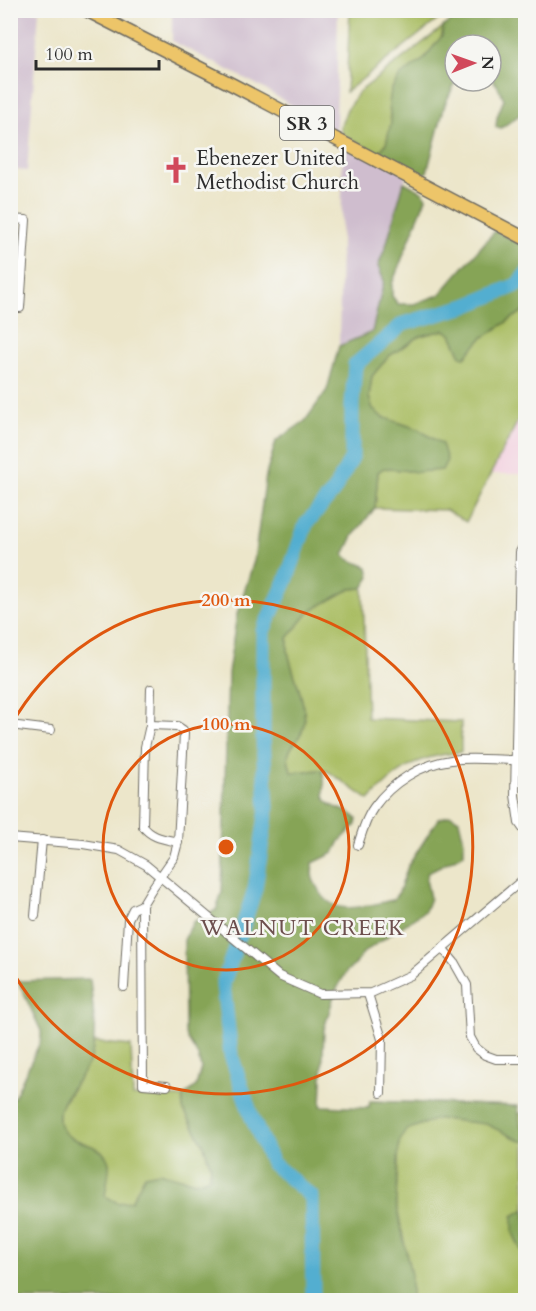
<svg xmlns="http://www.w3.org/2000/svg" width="536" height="1311" font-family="Cardo,serif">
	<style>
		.built { fill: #f3cfdf }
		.industrial { fill: #cfbdce }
		.green { fill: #a8bc61; stroke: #6a7446; stroke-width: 1.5 }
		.forest { fill: #86a457; stroke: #586841; stroke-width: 1.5 }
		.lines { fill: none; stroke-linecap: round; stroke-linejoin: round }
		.river { stroke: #52aed0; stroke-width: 15 }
		.minor-casing { stroke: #6f6c63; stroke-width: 10 }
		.primary-casing { stroke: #6f6c63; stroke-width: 15 }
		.minor { stroke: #fff; stroke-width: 8 }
		.primary { stroke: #edc569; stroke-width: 12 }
		.ring { fill: none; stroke: #df570e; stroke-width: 3 }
		.labels { text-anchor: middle; stroke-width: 5; stroke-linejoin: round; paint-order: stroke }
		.shield { fill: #f6f6f2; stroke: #686867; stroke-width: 1.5 }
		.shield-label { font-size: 20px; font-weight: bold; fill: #2b2b2b }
		.poi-label { font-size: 21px; fill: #2b2b2b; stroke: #f6f6f2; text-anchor: start }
		.neighbourhood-label { font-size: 22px; letter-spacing: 1.5px; fill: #6d4f4e; stroke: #f6f6f2 }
		.centre { fill: #df570e; stroke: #f6f6f2; stroke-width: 3 }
		.ring-label { font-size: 18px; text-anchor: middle; font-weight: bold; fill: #df570e; stroke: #f6f6f2; stroke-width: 5; stroke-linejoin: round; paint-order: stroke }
	</style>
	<rect width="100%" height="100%" fill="#f6f6f2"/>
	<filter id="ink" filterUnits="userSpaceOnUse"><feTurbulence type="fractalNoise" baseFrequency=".0167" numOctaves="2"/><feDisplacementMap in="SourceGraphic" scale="12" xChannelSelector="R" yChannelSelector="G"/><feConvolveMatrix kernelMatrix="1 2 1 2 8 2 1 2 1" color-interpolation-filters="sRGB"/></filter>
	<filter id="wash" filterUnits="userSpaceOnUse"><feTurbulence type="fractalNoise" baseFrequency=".008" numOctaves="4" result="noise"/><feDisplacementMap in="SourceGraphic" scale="24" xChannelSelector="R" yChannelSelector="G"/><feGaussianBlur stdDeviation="1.35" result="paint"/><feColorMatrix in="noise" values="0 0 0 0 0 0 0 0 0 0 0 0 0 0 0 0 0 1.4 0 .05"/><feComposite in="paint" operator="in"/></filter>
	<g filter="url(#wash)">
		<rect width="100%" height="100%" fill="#ece6ca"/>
		<!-- built -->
		<polygon class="built" points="525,407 525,474 491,474"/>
		<!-- industrial -->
		<g class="industrial">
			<polygon points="10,11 39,11 27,171 11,169"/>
			<polygon points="172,11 338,11 336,132 254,83 172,41"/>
			<polygon points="343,135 409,169 404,182 386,246 379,266 385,281 372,332 339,346"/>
		</g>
		<!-- green -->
		<g class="green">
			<polygon points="350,11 350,10 449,11 346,92"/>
			<polygon points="443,27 442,36 423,60 399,77 389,104 391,123 386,144 378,153 343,135 340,128 347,109 359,92"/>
			<polygon points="525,310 525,407 466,522 446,510 375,508 378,472 384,468 418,472 418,429 382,417 372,409 369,397 372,376 389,356 420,336 444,330 451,334 461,356 465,357 482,338"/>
			<path d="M363 588 367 718 461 722V752C450 754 438 755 428 758 404 766 386 782 369 800L329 772 322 770 292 772C280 747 300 745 304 725 308 707 293 675 289 656 287 650 288 644 288 638L310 611 350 589Z"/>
			<polygon points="94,1042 131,1046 133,1096 183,1097 183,1109 203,1143 211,1167 209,1178 195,1182 159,1172 131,1201 118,1203 104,1196 109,1164 102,1151 67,1136 59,1125 59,1110 91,1059"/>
			<polygon points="370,1101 518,1106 518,1113 525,1114 525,1300 11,1300 317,1218 321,1107 369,1108"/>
		</g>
		<!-- forest -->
		<g class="forest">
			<polygon points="465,11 525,11 525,111 501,128 496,127 497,117 504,99 497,85 491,78 491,45 455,45 455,81 456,81 445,104 427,172 422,175 378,153 386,144 391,123 389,104 391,90 399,77 423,60 442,36 443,27"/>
			<path d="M404 182 423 192 426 198 392 284V296L398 304H414L439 295 495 231 525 246V310L482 338 465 357 461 356 451 334 444 330 420 336 389 356 372 376 369 397 373 409 382 417 418 429 442 444 447 460 442 470 418 472 384 468 378 472 375 508 353 536 344 555 350 560 368 567 370 577 363 588 350 589 310 611 288 638C288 644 287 650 289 656 293 675 308 707 304 725 300 745 280 747 292 772L322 770C327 782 322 790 325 799 329 808 349 809 357 819L356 825 340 841 334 853 313 863C311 877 312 879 319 890 334 919 367 905 393 900L399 892 408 866 438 819 451 815 459 820 464 841V854L428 872 426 879 430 898 425 911 363 953 355 965 347 971 335 992 324 1029 321 1106 369 1108 370 1101 518 1106 520 1125 525 1130V1141H521L486 1124 460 1121 437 1119 406 1130 399 1143 396 1203 411 1275V1300H11V1099L14 1098 41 1040V1031L18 981 90 979C92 1003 98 1032 91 1057 85 1078 56 1098 59 1121 63 1148 104 1138 109 1164 110 1169 106 1189 105 1196L118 1203 131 1201 145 1175 159 1172 195 1182 209 1178 211 1167 203 1143 183 1109V1097L196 1086 201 1068 198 1056 187 1038 185 1032 184 940 193 922 216 910 222 892 228 673 237 614 254 561 266 475 276 441 305 421 327 390 339 346 372 332 384 281 378 266 386 246Z"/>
			<polygon points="525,1209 525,1259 513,1233 513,1216"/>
		</g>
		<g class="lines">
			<!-- river -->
			<g class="river">
				<polyline points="240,935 255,889 267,809 263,738 263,631 286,581 306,524 333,492 352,458 352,405 355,365 403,324 466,306 517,285 526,274"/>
				<polyline points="235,948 223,984 231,1055 252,1118 272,1163 312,1197 313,1300"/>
			</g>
		</g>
	</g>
	<g filter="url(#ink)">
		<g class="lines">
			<defs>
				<g id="minor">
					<polyline points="10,219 26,220 20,308 10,308"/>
					<polyline points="526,542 520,552 515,795 519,823 526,833"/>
					<path d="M151 689 150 725 145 747 143 826C151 838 165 839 178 842"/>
					<polyline points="10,725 51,730"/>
					<polyline points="150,725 177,726 183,730 184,734 178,842 174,857 151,890 142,905 143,1084 167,1086"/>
					<polyline points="10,838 83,844 119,850 146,865 279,976 320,994 371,993 411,975 526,877"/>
					<path d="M358 845C362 832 366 818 374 807 391 783 421 764 451 760 471 757 494 760 515 760"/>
					<polyline points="35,916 42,840"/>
					<polyline points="443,949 454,962 467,985 470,1037 476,1048 485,1055 496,1059 526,1059"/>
					<polyline points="124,987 128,919 133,909 142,905"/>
					<polyline points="368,994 382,1039 381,1093"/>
				</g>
				<polyline id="primary" points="86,10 233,85 526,239"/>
			</defs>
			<!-- minor casing -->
			<use href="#minor" class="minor-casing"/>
			<!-- primary casing -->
			<use href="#primary" class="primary-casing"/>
			<!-- minor -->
			<use href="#minor" class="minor"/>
			<!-- primary -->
			<use href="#primary" class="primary"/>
		</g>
	</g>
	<!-- distance rings -->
	<g class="ring">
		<circle cx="226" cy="847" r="123"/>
		<path d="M11 725A247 247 0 1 1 11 969"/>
	</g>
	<!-- icons -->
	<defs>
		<symbol id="church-bare" viewBox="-9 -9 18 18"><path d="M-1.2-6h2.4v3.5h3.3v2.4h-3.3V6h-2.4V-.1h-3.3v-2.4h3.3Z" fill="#d1495b" stroke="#f6f6f2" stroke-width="2.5" paint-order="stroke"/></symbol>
	</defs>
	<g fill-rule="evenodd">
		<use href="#church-bare" x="157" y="151" width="38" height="38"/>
	</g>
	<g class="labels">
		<!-- shield labels -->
		<rect class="shield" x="280" y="106" width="54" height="34" rx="4.5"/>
		<g class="shield-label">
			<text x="307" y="130">SR 3</text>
		</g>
		<!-- poi labels -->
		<g class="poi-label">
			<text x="196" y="165">Ebenezer United<tspan x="196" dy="24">Methodist Church</tspan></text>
		</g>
		<!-- neighbourhood labels -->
		<g class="neighbourhood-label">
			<text x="303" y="935">WALNUT CREEK</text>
		</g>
	</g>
	<circle cx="226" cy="847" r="9" class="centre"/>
	<g class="ring-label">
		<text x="226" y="606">200 m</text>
		<text x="226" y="730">100 m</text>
	</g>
	<!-- margin -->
	<rect width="536" height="1311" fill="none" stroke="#f6f6f2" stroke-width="36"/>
	<!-- north arrow -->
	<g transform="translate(473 63) rotate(89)"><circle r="28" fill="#f6f6f2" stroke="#a5a5a2" stroke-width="1.5"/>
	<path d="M0-4.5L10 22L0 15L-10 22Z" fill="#d1495b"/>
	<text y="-9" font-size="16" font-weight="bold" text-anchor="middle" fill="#2b2b2b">N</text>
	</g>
	<!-- scale -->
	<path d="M36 60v9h123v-9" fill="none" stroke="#2b2b2b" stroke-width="3"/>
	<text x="45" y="60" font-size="18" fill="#2b2b2b" stroke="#f6f6f2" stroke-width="4.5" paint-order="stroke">100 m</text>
</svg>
